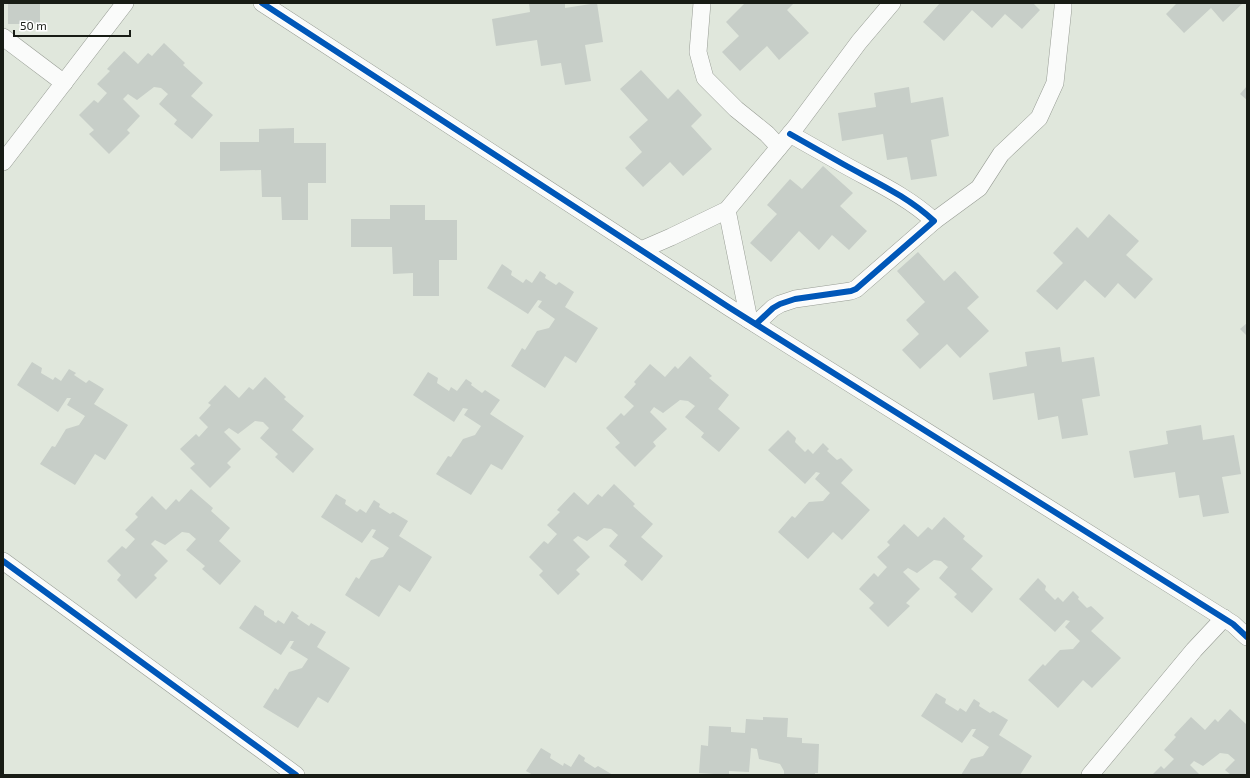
<svg xmlns="http://www.w3.org/2000/svg" width="1250" height="778" font-family="'Exo 2',sans-serif">
	<style>
		.building { fill: #c7cec8 }
		.lines { fill: none; stroke-linecap: round; stroke-linejoin: round }
		.minor-casing { stroke: #979c94; stroke-width: 18 }
		.minor { stroke: #fafbfa; stroke-width: 17 }
		.cycleway-casing { stroke: #fff; stroke-width: 8 }
		.cycleway { stroke: #0057b8; stroke-width: 6 }
	</style>
	<rect width="100%" height="100%" fill="#e0e7dc"/>
	<!-- building -->
	<g class="building">
		<rect x="8" y="3" width="32" height="21"/>
		<polygon points="529,3 565,3 565,8 597,3 603,42 585,45 591,81 565,85 561,63 541,66 537,40 496,46 492,19 530,12"/>
		<polygon points="745,3 794,3 787,10 809,33 779,60 767,46 740,71 722,52 739,36 726,22"/>
		<polygon points="940,3 1033,3 1040,10 1022,29 1005,14 992,28 972,10 944,41 923,22"/>
		<polygon points="1177,3 1243,3 1223,22 1211,8 1184,33 1166,14"/>
		<polygon points="164,43 185,63 183,65 203,83 191,96 213,115 192,139 174,124 177,120 159,104 168,94 161,88 154,87 137,100 128,94 123,99 140,116 127,130 130,133 109,154 89,134 94,130 79,115 94,100 98,103 107,93 97,84 110,71 107,69 124,51 138,64 148,53 152,56"/>
		<polygon points="641,70 668,99 678,89 702,115 691,126 712,149 683,176 670,162 643,187 625,168 642,152 629,137 648,120 620,89"/>
		<polygon points="1247,86 1247,100 1240,94"/>
		<polygon points="909,87 911,103 943,97 949,136 931,140 937,176 911,180 907,157 887,160 883,134 842,141 838,113 876,107 874,93"/>
		<polygon points="294,128 294,143 326,143 326,183 308,183 308,220 282,220 281,197 262,197 261,170 220,171 220,142 259,142 259,129"/>
		<polygon points="823,166 853,193 840,206 867,231 849,250 832,235 819,250 799,231 771,262 750,243 777,214 767,205 790,179 802,189"/>
		<polygon points="390,205 425,205 425,220 457,220 457,260 439,260 439,296 413,296 413,273 393,274 392,247 351,247 351,219 390,219"/>
		<polygon points="1109,214 1139,241 1126,255 1153,279 1135,299 1118,283 1105,298 1085,280 1057,310 1036,291 1063,263 1053,253 1077,227 1088,238"/>
		<polygon points="918,252 944,281 955,271 979,297 967,308 989,331 960,358 947,344 920,369 902,350 919,334 906,320 925,302 897,271"/>
		<polygon points="502,264 512,271 511,275 523,283 526,279 532,283 540,271 546,275 545,278 556,285 559,282 574,292 565,307 598,328 576,363 565,356 545,388 511,366 522,348 525,350 537,331 549,328 555,319 538,307 542,301 538,300 528,314 487,288"/>
		<polygon points="1247,323 1247,336 1240,329"/>
		<polygon points="1060,347 1062,362 1094,357 1100,396 1082,399 1088,435 1062,439 1058,416 1038,420 1034,393 993,400 989,373 1027,366 1025,352"/>
		<polygon points="690,356 712,376 709,378 729,395 718,409 740,428 719,452 701,437 704,433 685,417 695,406 688,401 680,400 663,413 654,407 650,412 667,429 653,442 656,446 635,467 615,447 620,443 606,428 621,413 624,416 634,406 624,397 636,384 634,382 650,364 665,377 675,366 678,369"/>
		<polygon points="32,362 42,368 41,373 53,380 55,377 61,381 69,369 76,373 74,375 86,383 89,380 104,389 94,404 128,425 105,460 95,454 75,485 40,464 52,446 55,447 66,429 79,425 85,416 67,405 71,398 67,398 58,412 17,385"/>
		<polygon points="428,372 438,378 437,383 449,391 451,387 457,391 466,379 472,383 471,385 482,393 485,390 500,400 490,414 524,436 502,470 491,464 471,495 436,474 448,456 451,457 463,439 475,435 481,426 464,415 468,409 463,408 454,422 413,395"/>
		<polygon points="265,377 286,397 284,399 304,416 292,430 314,449 293,473 275,457 278,454 260,438 269,428 263,422 255,421 238,434 229,428 224,432 241,449 227,463 231,467 210,488 190,468 195,464 180,449 196,434 199,437 208,427 199,418 211,405 208,403 225,385 239,398 249,387 253,390"/>
		<polygon points="1201,425 1203,440 1234,435 1241,474 1222,477 1229,513 1203,517 1199,495 1179,498 1175,472 1134,478 1129,451 1168,444 1166,431"/>
		<polygon points="788,430 796,438 795,442 805,452 808,449 813,454 823,443 829,449 827,451 837,460 841,458 853,470 841,483 870,510 842,540 833,532 808,559 778,532 792,516 795,518 809,502 823,501 830,493 815,479 820,473 816,472 805,484 768,450"/>
		<polygon points="614,484 635,504 633,506 653,524 641,537 663,556 642,581 624,565 627,561 609,546 618,535 611,529 604,528 587,541 578,536 573,540 590,557 576,570 580,574 558,595 539,575 543,571 529,557 544,541 548,544 557,534 547,525 560,512 557,510 574,492 588,505 598,494 602,497"/>
		<polygon points="191,489 213,508 211,511 230,528 219,541 241,561 220,585 202,569 205,566 186,550 196,539 189,533 182,532 165,545 155,540 151,544 168,561 154,575 157,578 136,599 117,580 121,575 107,561 122,546 126,549 135,539 125,530 138,517 135,514 152,496 166,510 176,499 179,502"/>
		<polygon points="336,494 346,500 345,504 357,512 360,509 366,513 374,500 380,504 379,507 390,514 393,512 408,521 399,536 432,557 410,592 399,585 379,617 345,595 356,577 359,579 371,560 383,557 389,548 372,537 376,530 372,529 362,543 321,517"/>
		<polygon points="944,517 965,536 963,539 983,556 971,569 993,589 972,613 954,597 957,594 939,578 948,567 941,561 934,560 917,573 908,568 903,572 920,589 906,603 910,606 888,627 869,608 874,603 859,589 874,573 878,577 887,567 877,557 890,545 887,542 904,524 918,537 928,527 932,530"/>
		<polygon points="1038,578 1046,586 1045,590 1055,600 1058,597 1063,602 1073,591 1079,597 1078,599 1087,608 1091,606 1104,618 1091,631 1121,658 1092,688 1083,680 1058,708 1028,680 1043,664 1045,666 1060,650 1073,649 1080,641 1065,627 1070,621 1066,620 1055,632 1019,599"/>
		<polygon points="255,605 264,611 264,615 276,623 278,620 284,624 292,611 299,616 297,618 309,626 311,623 326,632 317,647 350,668 328,703 318,697 298,728 263,707 275,688 278,690 289,672 302,668 308,659 290,648 294,641 290,641 281,655 239,628"/>
		<polygon points="936,693 946,699 945,703 958,711 960,708 966,712 974,699 980,703 979,706 990,713 993,711 1008,720 999,735 1032,756 1020,775 961,775 971,759 983,756 989,747 972,736 976,729 972,729 962,743 921,716"/>
		<polygon points="1230,709 1247,725 1247,775 1231,775 1225,770 1235,760 1228,754 1220,753 1203,766 1194,761 1190,765 1200,775 1152,775 1161,766 1164,769 1174,759 1164,750 1176,737 1174,735 1191,717 1205,730 1215,719 1218,722"/>
		<polygon points="763,717 788,718 787,737 802,738 802,743 819,744 818,773 815,773 815,775 784,775 784,771 780,764 759,759 757,749 751,748 749,772 729,771 729,775 699,773 701,745 708,746 709,726 731,727 731,732 745,733 746,719 763,720"/>
		<polygon points="541,748 551,754 550,758 563,766 564,763 571,767 579,754 585,758 584,761 595,768 598,766 613,775 533,775 526,771"/>
	</g>
	<g class="lines">
		<defs>
			<g id="minor">
				<polyline points="262,3 730,308 1233,624 1247,637"/>
				<polyline points="702,3 698,52 705,78 736,109 767,134 779,147"/>
				<polyline points="3,37 64,83"/>
				<polyline points="3,162 125,3"/>
				<polyline points="727,210 749,320"/>
				<polyline points="934,221 979,188 1001,154 1039,118 1055,83 1063,8 1063,3"/>
				<polyline points="641,250 671,237 727,210 795,128 859,42 892,3"/>
				<path d="M756 324 773 308 780 304 795 299 851 291 856 289 934 221C907 196 875 182 843 164 825 154 808 144 790 134"/>
				<polyline points="3,561 296,775"/>
				<polyline points="1090,775 1194,650 1224,618"/>
			</g>
		</defs>
		<!-- minor casing -->
		<use href="#minor" class="minor-casing"/>
		<!-- minor -->
		<use href="#minor" class="minor"/>
		<defs>
			<g id="cycleway">
				<polyline points="262,3 730,308 1233,624 1247,637"/>
				<path d="M756 324 773 308 780 304 795 299 851 291 856 289 934 221C907 196 875 182 843 164 825 154 808 144 790 134"/>
				<polyline points="3,561 296,775"/>
			</g>
		</defs>
		<!-- cycleway casing -->
		<use href="#cycleway" class="cycleway-casing"/>
		<!-- cycleway -->
		<use href="#cycleway" class="cycleway"/>
	</g>
	<!-- border -->
	<rect width="1250" height="778" fill="none" stroke="#181c15" stroke-width="8"/>
	<!-- scale -->
	<path d="M14 30v6h116v-6" fill="none" stroke="#181c15" stroke-width="2"/>
	<text x="20" y="30" font-size="12" fill="#181c15" stroke="#ffffff" stroke-width="3" paint-order="stroke">50 m</text>
</svg>
